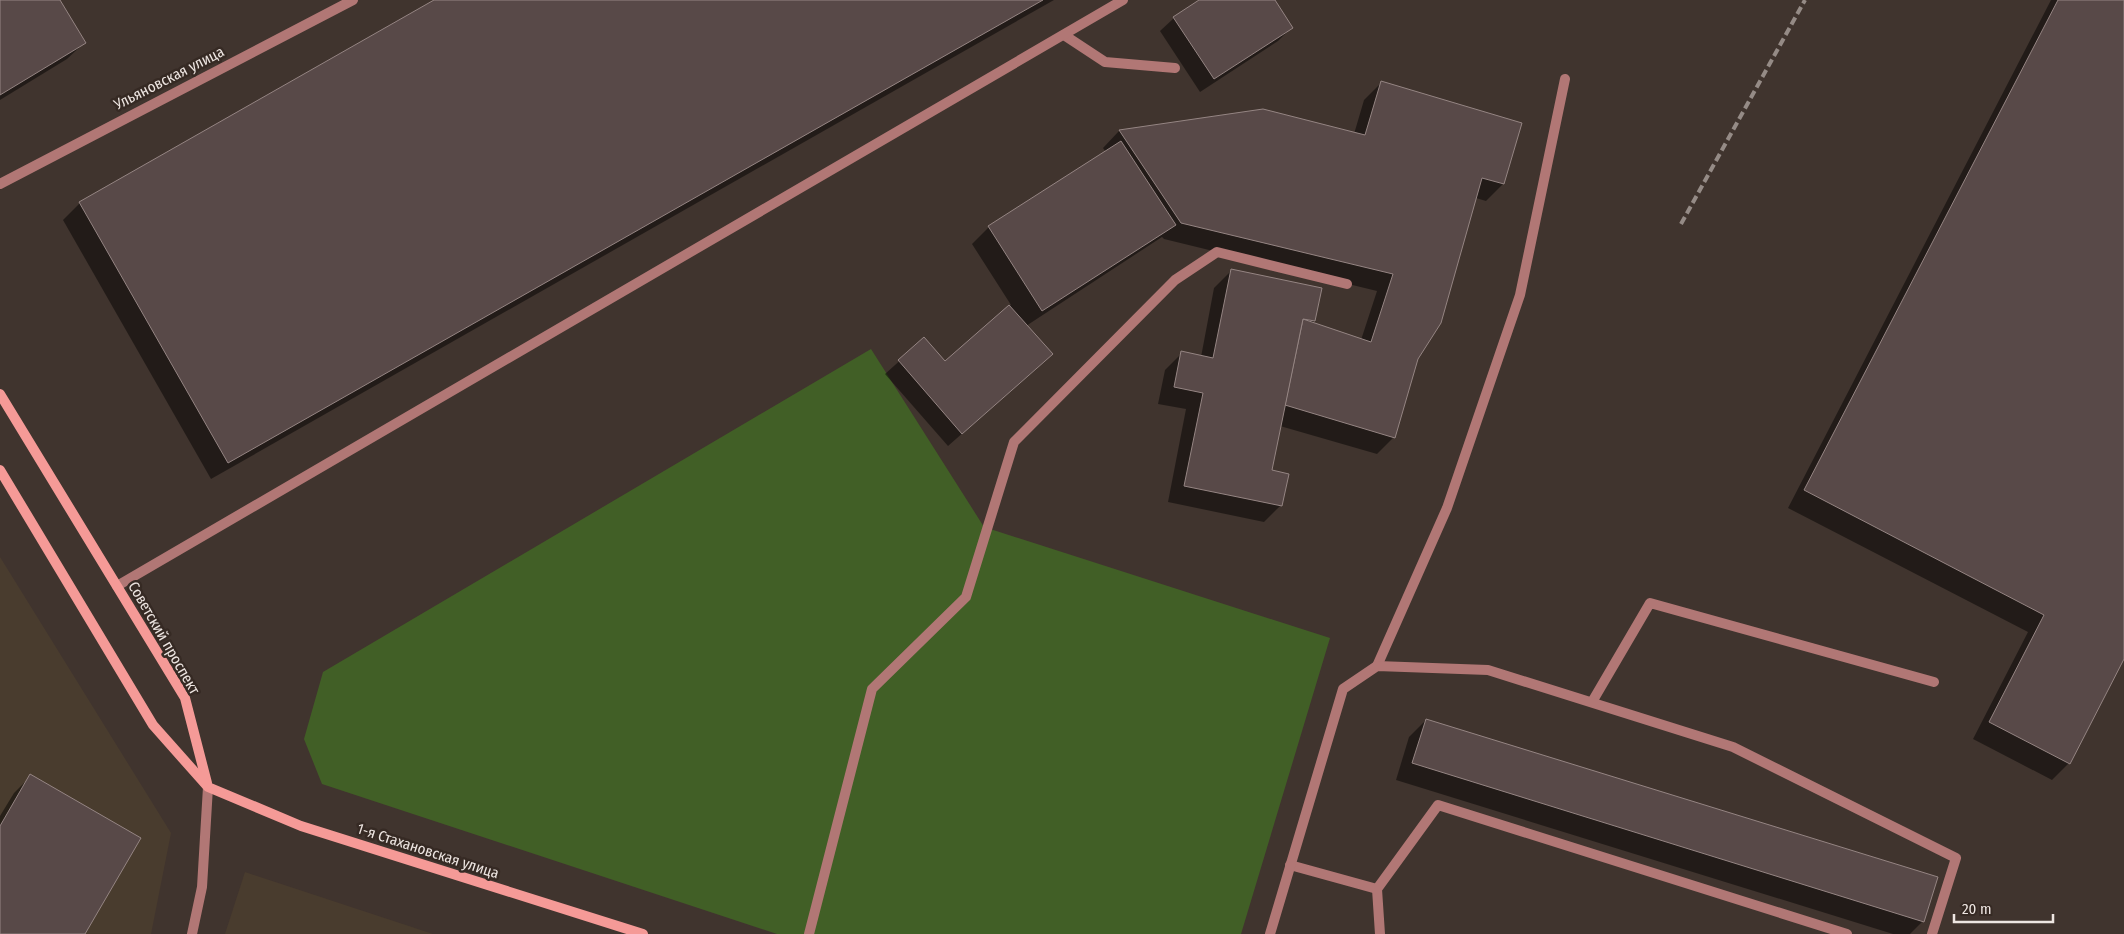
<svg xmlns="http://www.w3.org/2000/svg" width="2124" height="934" font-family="'Fira Sans Condensed',sans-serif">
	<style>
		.industrial { fill: #493c2e }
		.green { fill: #415f26 }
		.shadow { fill: #0007 }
		.building { fill: #584948; stroke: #958583 }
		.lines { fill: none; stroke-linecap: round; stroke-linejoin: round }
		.lane { stroke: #b17775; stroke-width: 10 }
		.street { stroke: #b17775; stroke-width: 10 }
		.secondary { stroke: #f59a97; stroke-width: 10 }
		.rail { stroke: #958b86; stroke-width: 4; stroke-dasharray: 8 4; stroke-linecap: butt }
		.labels { text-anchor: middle; stroke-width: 5; stroke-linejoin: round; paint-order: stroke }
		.street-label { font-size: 15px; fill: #eee6e2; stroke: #362a24 }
	</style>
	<rect width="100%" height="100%" fill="#40342e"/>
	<!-- industrial -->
	<g class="industrial">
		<polygon points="0,557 171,833 151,934 0,934"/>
		<polygon points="245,872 433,934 225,934"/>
	</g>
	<!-- green -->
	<polygon class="green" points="871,349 984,527 1330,638 1241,934 777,934 322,784 304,739 323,672"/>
	<!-- shadow -->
	<g class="shadow">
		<polygon points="0,0 58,0 84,43 67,59 0,100"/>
		<polygon points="436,0 1054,0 211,479 63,220 80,203"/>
		<polygon points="1201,0 1273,0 1291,28 1278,41 1200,92 1160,31 1174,18"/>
		<polygon points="2051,0 2124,0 2124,656 2069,763 2052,780 1973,739 2028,632 1788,508"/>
		<polygon points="1381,83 1503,184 1486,201 1476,198 1417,358 1394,437 1377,454 1280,426 1271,471 1281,505 1264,522 1168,502 1186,409 1158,404 1165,370 1182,353 1201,357 1214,288 1231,271 1320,289 1314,321 1311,323 1361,340 1377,291 1164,239 1162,237 1026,326 1038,367 948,446 885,374 924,339 945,363 1011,305 972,244 989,227 1106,152 1103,148 1119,131 1262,110 1354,134 1364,100"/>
		<polygon points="1426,720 1923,921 1910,934 1893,934 1396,780 1409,737"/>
		<polygon points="31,776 84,934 0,934 0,816 14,793"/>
	</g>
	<!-- building -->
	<g class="building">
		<polygon points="0,0 60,0 86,43 0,95"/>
		<polygon points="434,0 1043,0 228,463 79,202"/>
		<polygon points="1199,0 1275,0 1293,28 1214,79 1173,17"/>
		<polygon points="2058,0 2124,0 2124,659 2070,764 1989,722 2044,615 1804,490"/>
		<polygon points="1381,81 1522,123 1504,184 1482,178 1441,323 1418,359 1395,438 1285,405 1303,319 1371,342 1393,274 1181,223 1119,130 1263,109 1365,135"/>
		<polygon points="1121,141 1176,225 1042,311 988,226"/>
		<polygon points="1231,269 1322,288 1315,321 1303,319 1272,470 1289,474 1282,506 1184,486 1203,393 1174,387 1181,351 1213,358"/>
		<polygon points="1009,305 1053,354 962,434 898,360 924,337 945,361"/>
		<polygon points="1426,719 1938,877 1924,922 1412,763"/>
		<polygon points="30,774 141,838 85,934 0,934 0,826"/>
	</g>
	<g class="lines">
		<!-- lane -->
		<g class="lane">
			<polyline points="1064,35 1105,62 1175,68"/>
			<polyline points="117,586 1123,0"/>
			<polyline points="1377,666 1447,508 1520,295 1565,79"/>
			<polyline points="1592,702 1650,603 1934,682"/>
			<polyline points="1290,865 1377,889"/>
			<polyline points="809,934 872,689 966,597 1014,442 1175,280 1217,252 1347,284"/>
			<polyline points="1270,934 1343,689 1377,666 1488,670 1733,747 1956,858 1932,934"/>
			<polyline points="1380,934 1377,889 1438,805 1847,934"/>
		</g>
		<!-- street -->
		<g class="street">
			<polyline points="0,184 353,0"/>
			<polyline points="192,934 202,887 208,787"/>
		</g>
		<!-- secondary -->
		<g class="secondary">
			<polyline points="0,394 185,698 207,783"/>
			<polyline points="0,470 153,725 208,787 301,826 643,934"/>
		</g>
		<!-- rail -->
		<polyline class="rail" points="1681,224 1805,0"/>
	</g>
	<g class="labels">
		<!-- street labels -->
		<g class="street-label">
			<text transform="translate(169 78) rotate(-27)" y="5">Ульяновская улица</text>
			<text transform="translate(164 638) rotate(60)" y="5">Советский проспект</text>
			<text transform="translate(428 851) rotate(18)" y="5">1-я Стахановская улица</text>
		</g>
	</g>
	<!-- scale -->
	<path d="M1954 914v8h99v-8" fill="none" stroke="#eee6e2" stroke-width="2.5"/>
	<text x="1962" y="914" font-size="15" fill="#eee6e2" stroke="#362a24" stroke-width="4" paint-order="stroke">20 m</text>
</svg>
